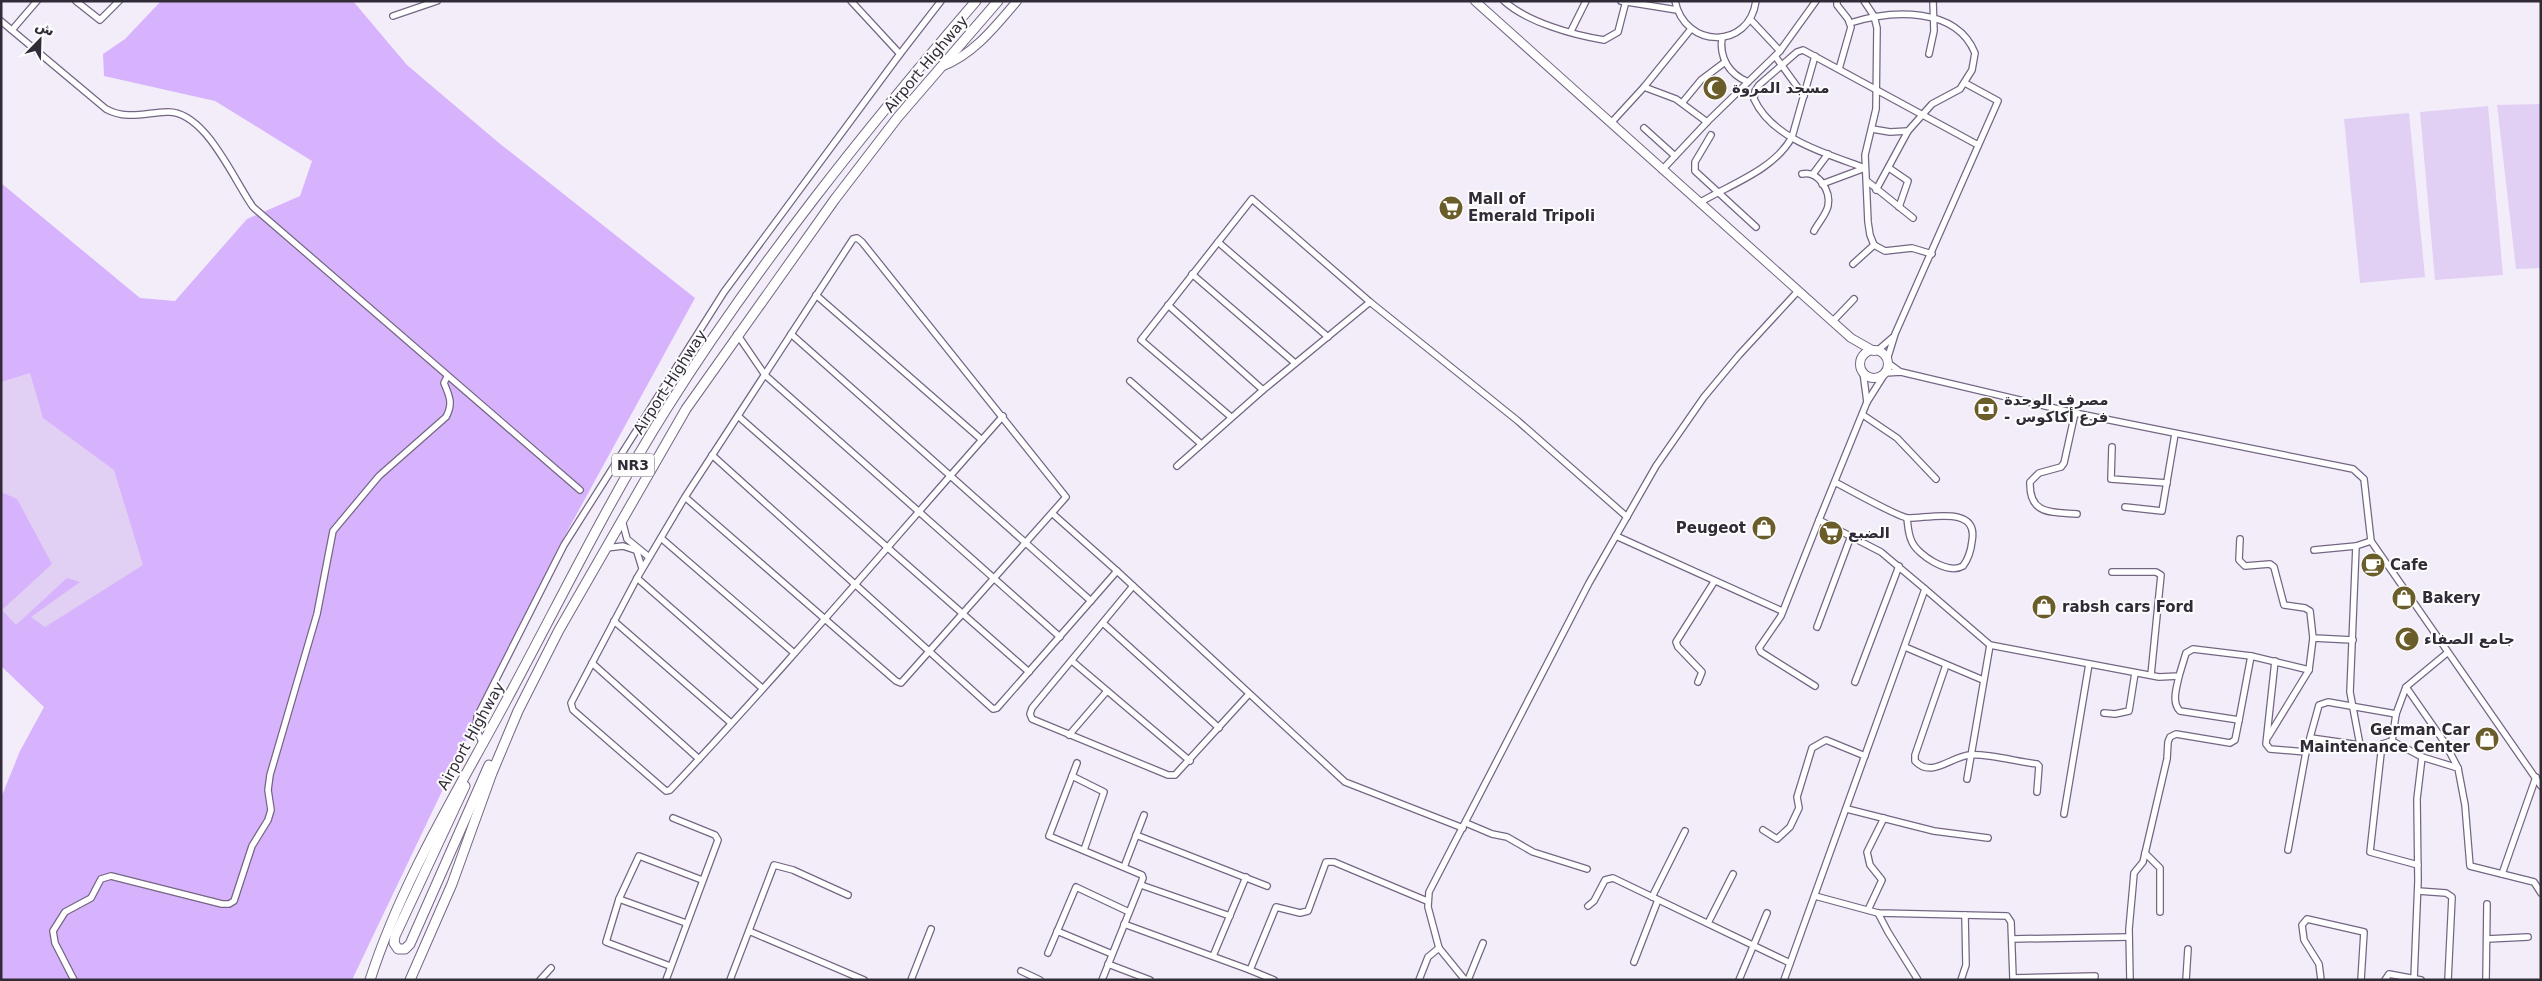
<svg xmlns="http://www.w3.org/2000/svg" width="2542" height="981" font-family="'DejaVu Sans',Cairo,sans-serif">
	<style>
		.green { fill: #d8b3fd }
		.water { fill: #e1d0f3 }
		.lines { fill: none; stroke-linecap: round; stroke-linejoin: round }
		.minor-casing { stroke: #746683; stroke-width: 8 }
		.major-casing { stroke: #746683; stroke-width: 10 }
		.highway-casing { stroke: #746683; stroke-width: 11 }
		.minor { stroke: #fff; stroke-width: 5.5 }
		.major { stroke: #fff; stroke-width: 8 }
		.highway { stroke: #fff; stroke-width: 9 }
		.labels { text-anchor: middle; stroke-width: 4; stroke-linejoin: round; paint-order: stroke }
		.shield { fill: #fdfdfd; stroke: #6e6a73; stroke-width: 1 }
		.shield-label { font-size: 14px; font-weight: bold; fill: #312b38 }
		.street-label { font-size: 15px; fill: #312b38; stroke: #fdfdfd }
		.poi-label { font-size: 15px; font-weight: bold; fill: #312b38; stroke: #fdfdfd; text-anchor: start }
	</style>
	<rect width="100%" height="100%" fill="#f3edfa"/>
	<!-- green -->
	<polygon class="green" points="161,1 353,1 407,65 499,143 695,298 557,550 352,980 1,980 1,798 20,751 44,707 1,666 1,183 140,298 175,301 247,219 300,196 312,161 215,101 104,76 103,54 125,39"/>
	<!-- water -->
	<g class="water">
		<polygon points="2541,104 2541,268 2516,269 2497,105"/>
		<polygon points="2488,106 2503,275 2435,280 2420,112"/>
		<polygon points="2409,113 2425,277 2360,283 2344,119"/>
		<polygon points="30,373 43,418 114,470 143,565 45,627 31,617 80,582 67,578 16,625 2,610 52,564 17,499 1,492 1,382"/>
	</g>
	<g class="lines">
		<defs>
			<g id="minor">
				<polyline points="76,1 100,20 119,1"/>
				<polyline points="851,1 900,54"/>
				<path d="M1504 1C1527 22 1573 35 1604 40L1618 32 1626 1"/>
				<polyline points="1621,1 1677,10"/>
				<path d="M1675 1C1685 49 1749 50 1756 1"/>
				<polyline points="1837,1 1837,5 1848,19 1851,27 1839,69"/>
				<polyline points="1864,1 1874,16 1877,28 1876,109 1865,155 1868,222 1870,235 1874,245 1885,251 1912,248 1932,254"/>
				<polyline points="393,16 437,1"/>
				<polyline points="1750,19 1780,51"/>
				<path d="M1 21 106 109C126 120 145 113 166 112 205 109 234 181 253 207L580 490"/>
				<path d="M1850 23C1891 10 1956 6 1975 53L1972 70 1960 89 1932 104 1908 131 1876 190"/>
				<polyline points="12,30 37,1"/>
				<polyline points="1571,31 1586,1"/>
				<path d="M1722 37C1719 58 1729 74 1748 82"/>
				<polyline points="1929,54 1934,31 1933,1"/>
				<polyline points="1775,56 1804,96"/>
				<polyline points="1644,87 1676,99 1707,122"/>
				<polyline points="1682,103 1701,80 1725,62"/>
				<polyline points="1611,123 1644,87 1691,29"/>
				<polyline points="1644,128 1675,156"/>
				<polyline points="1872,129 1890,132 1908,131"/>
				<polyline points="1711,135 1695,162 1695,171 1756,227"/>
				<path d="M1865 168C1827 154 1772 139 1754 99L1755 91 1759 85 1797 52 1803 50 1978 145"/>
				<polyline points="1889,168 1908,181 1899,207"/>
				<polyline points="1662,170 1707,122 1780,51 1816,1"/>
				<path d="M1802 174C1818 170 1831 191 1828 206 1826 215 1818 223 1814 231"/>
				<polyline points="1813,174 1828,154"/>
				<polyline points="1867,181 1913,218"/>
				<polyline points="1822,184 1865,168"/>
				<path d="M1699 203C1731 184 1774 170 1792 137L1815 56"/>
				<polyline points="1218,242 1328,337"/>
				<polyline points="1853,264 1874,245"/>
				<polyline points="1192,274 1295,363"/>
				<polyline points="816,295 982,440"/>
				<polyline points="1168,305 1263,390"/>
				<polyline points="1833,321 1854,299"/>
				<polyline points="737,334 765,375 1060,637"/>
				<polyline points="791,334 1091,601"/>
				<polyline points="1877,351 1892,338"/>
				<polyline points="1887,360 1895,334 1998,101 1965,83"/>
				<polyline points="1888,363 1899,371"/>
				<polyline points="1885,373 1901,372 2075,413 2353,469 2364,479 2371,541 2541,786"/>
				<polyline points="1130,381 1200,443"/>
				<polyline points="1867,402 1884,375"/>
				<path d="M2075 413 2064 463 2061 467 2039 473 2030 482C2029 515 2051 512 2077 514"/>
				<polyline points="1863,415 1897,438 1936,479"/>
				<polyline points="738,416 1029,672"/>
				<polyline points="1231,417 1141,340 1252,199 1370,302 1518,421 1627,517"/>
				<polyline points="2112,447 2111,479 2167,483"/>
				<polyline points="712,455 993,709 997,708 1117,571 1053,514"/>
				<polyline points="1177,466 1263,390 1370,302"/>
				<path d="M1835 482C1848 489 1898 517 1908 518 1926 519 1979 504 1972 541 1971 551 1969 558 1963 566 1948 575 1918 555 1912 542 1908 534 1908 526 1907 518"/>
				<path d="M685 497 896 681 901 683 1066 497 862 242 857 238 853 239 685 497 637 578 571 703 573 710 666 791 670 790C784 669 892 541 1003 416"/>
				<polyline points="2125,507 2162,511 2175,434"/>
				<polyline points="622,520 627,539 649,557"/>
				<polyline points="1616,536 1782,611"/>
				<polyline points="661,538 793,652"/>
				<polyline points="2240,539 2239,560 2245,566 2270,564 2274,567 2284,605 2305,608 2310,611 2313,638"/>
				<polyline points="606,548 623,546 635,550"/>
				<polyline points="2314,550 2356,546"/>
				<polyline points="637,552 642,568"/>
				<polyline points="1117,571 1345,782 1463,828"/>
				<polyline points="2112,572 2156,572 2161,575 2151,675"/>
				<polyline points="637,578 762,688"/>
				<polyline points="1133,586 1032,708 1030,714 1032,719 1168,775 1175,775 1249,694"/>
				<polyline points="1925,589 1990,645 2159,677 2179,676 2186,653 2193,649 2251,656 2309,670 2268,737"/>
				<polyline points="614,621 731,723"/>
				<polyline points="1103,623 1219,728"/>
				<polyline points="1817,627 1851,536"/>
				<polyline points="1905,647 1983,680"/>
				<polyline points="1072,661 1190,761"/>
				<polyline points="2275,661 2266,744 2270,749 2306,752"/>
				<polyline points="592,663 699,759"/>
				<path d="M1946 665 1915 755V761C1932 779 1951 756 1970 755 1985 753 2019 762 2037 764L2039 766 2037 792"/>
				<polyline points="2309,670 2313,638 2353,640"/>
				<path d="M2179 676C2177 687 2171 702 2180 711L2239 720 2251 656"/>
				<polyline points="1698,682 1702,672 1678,647 1676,642 1714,582"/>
				<polyline points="1855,682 1899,566"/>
				<polyline points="1815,686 1761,652 1759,648 1781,616 1819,520"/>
				<polyline points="2406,687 2445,743 2458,768"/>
				<polyline points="2104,713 2115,714 2129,711 2135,673"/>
				<polyline points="1069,735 1107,691"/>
				<polyline points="2311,738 2360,745 2350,692 2356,546 2371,541"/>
				<polyline points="2392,741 2422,757 2458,768 2465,805 2470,866 2534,882 2541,893"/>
				<polyline points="482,742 476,729 477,717 564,545 724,292 900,54 941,1"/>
				<polyline points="2360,745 2381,749"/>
				<polyline points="1077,763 1049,836 1142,875 1143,878 1102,980"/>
				<polyline points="1072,776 1104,792 1084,850"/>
				<polyline points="1967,779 1990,645"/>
				<polyline points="1847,809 1934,831 1988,838"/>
				<polyline points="2064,814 2089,664"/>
				<polyline points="1466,823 1492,834 1507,837 1533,852 1587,869"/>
				<polyline points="1763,830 1777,839 1790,827 1799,808 1797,797 1812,748 1826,740 1865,756"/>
				<polyline points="1136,835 1267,886"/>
				<polyline points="2288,850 2306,752 2319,705 2328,702 2396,714"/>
				<polyline points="2145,853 2160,868 2160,912"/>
				<polyline points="2418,865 2370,852 2382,744 2392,741 2396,714 2406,687 2447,653"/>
				<polyline points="1124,867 1144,815"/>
				<polyline points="2502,874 2536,777"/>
				<polyline points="1141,885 1230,916"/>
				<polyline points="2418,891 2446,893 2452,897 2448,980"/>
				<polyline points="1815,896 1878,913 2007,916 2011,922 2013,978 2095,976 2094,980"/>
				<polyline points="1652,897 1685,831"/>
				<polyline points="619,899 686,923"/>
				<polyline points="1588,906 1594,901 1605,880 1613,878 1790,963"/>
				<polyline points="1868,910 1882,880 1870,865 1867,852 1884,818"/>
				<polyline points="1878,913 1888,932 1918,980"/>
				<polyline points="1708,923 1733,874"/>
				<polyline points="1124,924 1250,970 1276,907 1300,913 1308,911 1326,862 1334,862 1427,901"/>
				<polyline points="749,931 864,980"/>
				<polyline points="1057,931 1112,954"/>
				<polyline points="2012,939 2129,937"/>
				<polyline points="2487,939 2528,937"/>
				<polyline points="1048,953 1076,887 1129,912"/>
				<polyline points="1213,956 1246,877"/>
				<polyline points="1634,962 1658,900"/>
				<polyline points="1108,964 1150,980"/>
				<polyline points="670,966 606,942 619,899 639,856 702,880"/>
				<polyline points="1250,970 1274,980"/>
				<polyline points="1021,971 1040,980"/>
				<polyline points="2414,979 2418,881 2417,799 2422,757"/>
				<path d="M74 980 55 943 53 931 65 912 91 898 101 879 111 876 222 904H229L234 901 252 846 268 820 271 810 268 790 270 775 317 614 333 531 379 476 446 417C453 404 450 397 444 383L447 377"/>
				<polyline points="540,980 551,968"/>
				<polyline points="666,980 718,840 715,835 673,818"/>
				<polyline points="730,980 774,865 793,870 848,895"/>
				<polyline points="911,980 931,929"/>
				<polyline points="1419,980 1428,957 1439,948"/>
				<polyline points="1465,980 1439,948 1428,907 1429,892 1589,583 1656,466 1704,397 1739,355 1798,291"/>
				<polyline points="1468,980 1483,943"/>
				<polyline points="1739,980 1767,913"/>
				<polyline points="1784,980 1925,589 1881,552 1819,520 1867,402 1863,372"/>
				<polyline points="1961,980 1966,965 1965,915"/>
				<polyline points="2130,980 2129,929 2133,885 2134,873 2143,862 2167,759 2168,742 2170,737 2176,734 2230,743 2235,740 2239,720"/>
				<polyline points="2186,980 2188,949"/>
				<polyline points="2321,980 2319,964 2304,940 2302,925 2307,919 2364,932 2361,980"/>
				<polyline points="2385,980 2389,974 2421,980"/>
				<polyline points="2486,980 2487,904"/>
			</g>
			<g id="major">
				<polyline points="1475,1 1851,338 1874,351"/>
				<path d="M941 67C973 55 995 27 1017 1"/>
				<circle cx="1874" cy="364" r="14"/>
			</g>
			<g id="highway">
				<polyline points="465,786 395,936 394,943 398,949 405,949 410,944 489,765"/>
				<path d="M370 980C402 881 456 794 505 703 558 605 607 503 667 408 758 264 865 130 976 1"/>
				<polyline points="410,980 452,884 492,773 518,711 559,630 686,409 835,199 898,117 998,1"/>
			</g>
		</defs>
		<!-- minor casing -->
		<use href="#minor" class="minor-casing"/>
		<!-- major casing -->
		<use href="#major" class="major-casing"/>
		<!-- highway casing -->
		<use href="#highway" class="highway-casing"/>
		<!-- minor -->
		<use href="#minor" class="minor"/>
		<!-- major -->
		<use href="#major" class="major"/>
		<!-- highway -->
		<use href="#highway" class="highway"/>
	</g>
	<!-- icons -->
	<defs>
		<symbol id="mosque-disc" viewBox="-11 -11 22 22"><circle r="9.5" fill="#6b5d2a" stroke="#fdfdfd"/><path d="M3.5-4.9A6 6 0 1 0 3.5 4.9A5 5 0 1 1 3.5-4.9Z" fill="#fff"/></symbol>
		<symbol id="supermarket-disc" viewBox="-11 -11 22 22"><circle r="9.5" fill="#6b5d2a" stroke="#fdfdfd"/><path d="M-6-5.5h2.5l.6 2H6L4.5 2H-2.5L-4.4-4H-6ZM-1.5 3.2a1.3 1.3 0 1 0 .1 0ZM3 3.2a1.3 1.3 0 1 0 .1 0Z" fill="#fff"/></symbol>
		<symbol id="bank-disc" viewBox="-11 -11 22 22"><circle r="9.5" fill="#6b5d2a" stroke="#fdfdfd"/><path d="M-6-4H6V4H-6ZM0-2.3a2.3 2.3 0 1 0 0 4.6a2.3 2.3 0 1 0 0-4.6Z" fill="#fff"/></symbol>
		<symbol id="shop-disc" viewBox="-11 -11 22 22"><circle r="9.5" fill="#6b5d2a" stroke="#fdfdfd"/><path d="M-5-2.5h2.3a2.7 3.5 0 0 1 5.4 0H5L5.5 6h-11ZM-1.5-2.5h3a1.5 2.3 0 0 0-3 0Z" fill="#fff"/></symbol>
		<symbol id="cafe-disc" viewBox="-11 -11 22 22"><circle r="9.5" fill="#6b5d2a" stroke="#fdfdfd"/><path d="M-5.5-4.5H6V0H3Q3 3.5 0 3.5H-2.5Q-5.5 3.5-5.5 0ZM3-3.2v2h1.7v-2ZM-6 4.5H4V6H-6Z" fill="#fff"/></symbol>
	</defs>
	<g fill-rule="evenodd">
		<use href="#mosque-disc" x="1701" y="74" width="28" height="28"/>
		<use href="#supermarket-disc" x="1437" y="194" width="28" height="28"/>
		<use href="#bank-disc" x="1972" y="395" width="28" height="28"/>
		<use href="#shop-disc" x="1750" y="514" width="28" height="28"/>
		<use href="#supermarket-disc" x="1817" y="519" width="28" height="28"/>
		<use href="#cafe-disc" x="2359" y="551" width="28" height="28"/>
		<use href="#shop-disc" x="2390" y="584" width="28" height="28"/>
		<use href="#shop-disc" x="2030" y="593" width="28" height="28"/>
		<use href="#mosque-disc" x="2393" y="625" width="28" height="28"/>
		<use href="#shop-disc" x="2473" y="725" width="28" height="28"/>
	</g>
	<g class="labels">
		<!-- shield labels -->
		<rect class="shield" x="612" y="453.5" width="42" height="23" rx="4"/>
		<g class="shield-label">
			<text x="633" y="470">NR3</text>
		</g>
		<!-- street labels -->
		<g class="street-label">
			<text transform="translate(926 64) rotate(-50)" y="5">Airport Highway</text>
			<text transform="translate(670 382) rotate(-57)" y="5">Airport Highway</text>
			<text transform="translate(471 736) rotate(-61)" y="5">Airport Highway</text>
		</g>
		<!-- poi labels -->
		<g class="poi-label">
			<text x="1732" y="93">مسجد المروة</text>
			<text x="1468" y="204">Mall of<tspan x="1468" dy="17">Emerald Tripoli</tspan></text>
			<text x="2004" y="405">مصرف الوحدة<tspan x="2004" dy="17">- فرع أكاكوس</tspan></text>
			<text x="1746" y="533" text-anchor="end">Peugeot</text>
			<text x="1848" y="538">الضبع</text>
			<text x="2390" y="570">Cafe</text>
			<text x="2422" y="603">Bakery</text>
			<text x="2062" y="612">rabsh cars Ford</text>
			<text x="2424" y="644">جامع الصفاء</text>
			<text x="2470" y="735" text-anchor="end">German Car<tspan x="2470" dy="17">Maintenance Center</tspan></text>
		</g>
	</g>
	<!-- border -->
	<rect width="2542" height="981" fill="none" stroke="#312b38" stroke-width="5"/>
	<!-- north arrow -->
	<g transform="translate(40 40) rotate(23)" stroke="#fdfdfd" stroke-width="4" paint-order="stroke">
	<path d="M0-4L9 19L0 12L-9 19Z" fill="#312b38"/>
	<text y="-8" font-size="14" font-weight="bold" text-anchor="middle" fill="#312b38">ش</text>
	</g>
</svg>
